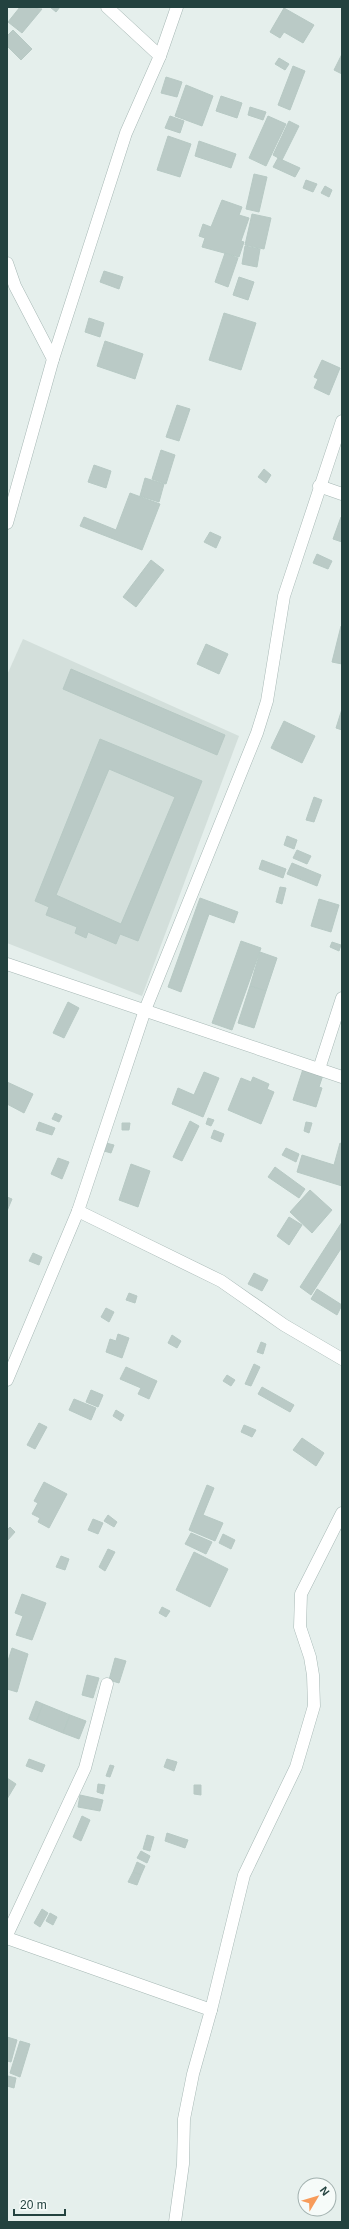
<svg xmlns="http://www.w3.org/2000/svg" width="349" height="2229" font-family="Helvetica,sans-serif">
	<style>
		.built { fill: #d3dfdb }
		.building { fill: #bacac6; stroke: #b7c9c4; fill-rule: evenodd }
		.lines { fill: none; stroke-linecap: round; stroke-linejoin: round }
		.minor-casing { stroke: #a7b8b5; stroke-width: 13 }
		.minor { stroke: #fff; stroke-width: 12 }
	</style>
	<rect width="100%" height="100%" fill="#e5efec"/>
	<!-- built -->
	<polygon class="built" points="23,639 239,736 142,996 7,943 7,675"/>
	<!-- building -->
	<g class="building">
		<polygon points="20,7 42,9 22,33 8,22"/>
		<polygon points="50,7 60,7 56,12"/>
		<polygon points="284,8 314,25 303,43 284,32 280,38 270,32"/>
		<polygon points="13,30 32,49 21,60 7,46 7,36"/>
		<polygon points="342,54 342,74 334,70"/>
		<polygon points="279,58 289,64 285,70 275,64"/>
		<polygon points="293,66 305,71 290,110 278,105"/>
		<polygon points="166,77 182,82 177,97 161,93"/>
		<polygon points="186,85 213,96 202,126 175,116"/>
		<polygon points="221,96 242,103 237,118 216,111"/>
		<polygon points="250,107 266,112 263,120 248,115"/>
		<polygon points="170,116 184,121 180,133 165,128"/>
		<polygon points="268,116 286,124 266,166 249,158"/>
		<polygon points="289,121 299,126 282,160 273,155"/>
		<polygon points="168,136 191,144 180,177 157,170"/>
		<polygon points="199,141 236,154 231,168 195,156"/>
		<polygon points="278,158 300,168 295,177 273,167"/>
		<polygon points="254,174 267,177 259,212 246,209"/>
		<polygon points="306,180 317,184 313,192 303,188"/>
		<polygon points="325,186 332,190 329,197 321,193"/>
		<polygon points="222,200 242,207 239,215 249,218 241,241 244,242 239,257 202,247 205,238 199,236 203,224 211,227"/>
		<polygon points="252,214 271,218 264,249 245,245"/>
		<polygon points="245,246 260,249 257,267 242,264"/>
		<polygon points="225,253 238,258 228,287 215,282"/>
		<polygon points="104,271 123,277 119,289 100,282"/>
		<polygon points="239,277 254,282 248,300 233,295"/>
		<polygon points="224,313 256,323 241,370 209,360"/>
		<polygon points="89,318 104,323 100,337 85,332"/>
		<polygon points="105,341 143,354 135,379 97,366"/>
		<polygon points="322,360 340,368 329,395 314,388 318,379 314,377"/>
		<polygon points="177,405 190,409 179,441 166,437"/>
		<polygon points="161,450 175,455 166,484 152,479"/>
		<polygon points="94,465 111,471 106,488 88,482"/>
		<polygon points="264,469 271,475 266,483 258,477"/>
		<polygon points="145,478 164,484 159,502 140,496"/>
		<polygon points="130,493 160,504 142,550 80,526 84,517 116,530"/>
		<polygon points="341,517 342,518 342,542 333,539"/>
		<polygon points="210,532 221,537 216,548 204,542"/>
		<polygon points="317,554 332,561 328,569 313,563"/>
		<polygon points="151,560 164,570 136,607 123,597"/>
		<polygon points="341,626 342,627 342,664 332,662"/>
		<polygon points="206,644 228,654 219,674 197,664"/>
		<polygon points="71,669 225,735 217,755 63,689"/>
		<polygon points="342,709 342,730 336,728"/>
		<polygon points="284,721 315,736 302,763 271,748"/>
		<path d="M100 739 202 781 138 941 120 934 116 944 88 932 86 938 75 933 77 927 46 915 49 907 35 901ZM109 769 175 797 121 924 56 895Z"/>
		<polygon points="314,797 322,800 314,822 306,820"/>
		<polygon points="287,836 297,840 294,849 284,845"/>
		<polygon points="297,850 311,856 307,864 293,858"/>
		<polygon points="262,860 286,869 283,878 259,869"/>
		<polygon points="292,863 321,875 317,886 287,874"/>
		<polygon points="280,887 286,888 282,904 276,902"/>
		<polygon points="200,898 238,912 234,923 209,914 181,992 168,987"/>
		<polygon points="319,899 339,905 331,932 311,926"/>
		<polygon points="241,941 261,948 232,1030 212,1023"/>
		<polygon points="332,942 341,945 339,951 330,947"/>
		<polygon points="260,952 277,958 266,991 250,986"/>
		<polygon points="250,986 266,991 254,1028 238,1023"/>
		<polygon points="68,1002 79,1008 64,1038 53,1033"/>
		<polygon points="303,1069 323,1075 319,1087 322,1088 316,1107 293,1100"/>
		<polygon points="204,1072 219,1078 203,1117 172,1104 178,1088 194,1095"/>
		<polygon points="253,1077 269,1084 267,1089 274,1092 261,1124 228,1110 241,1078 251,1082"/>
		<polygon points="7,1082 33,1094 24,1113 7,1104"/>
		<polygon points="55,1113 62,1116 59,1122 52,1119"/>
		<polygon points="208,1118 214,1120 211,1126 206,1124"/>
		<polygon points="190,1121 199,1126 182,1161 173,1157"/>
		<polygon points="39,1122 55,1128 52,1135 36,1130"/>
		<polygon points="306,1122 312,1123 309,1133 304,1131"/>
		<polygon points="122,1123 130,1123 129,1130 122,1130"/>
		<polygon points="214,1130 224,1134 221,1142 211,1138"/>
		<polygon points="106,1143 114,1145 111,1153 104,1151"/>
		<polygon points="340,1143 342,1144 342,1186 297,1172 302,1155 334,1165"/>
		<polygon points="286,1148 299,1154 296,1162 282,1155"/>
		<polygon points="58,1158 69,1162 62,1179 51,1174"/>
		<polygon points="131,1164 150,1171 138,1207 119,1200"/>
		<polygon points="275,1167 305,1189 299,1198 268,1177"/>
		<polygon points="310,1190 332,1210 312,1233 290,1212"/>
		<polygon points="7,1197 12,1199 7,1211"/>
		<polygon points="289,1217 302,1225 289,1245 277,1236"/>
		<polygon points="342,1222 342,1247 311,1295 300,1287"/>
		<polygon points="33,1253 42,1257 39,1265 29,1261"/>
		<polygon points="254,1273 268,1280 262,1291 248,1284"/>
		<polygon points="317,1289 342,1305 337,1315 311,1299"/>
		<polygon points="129,1293 137,1296 135,1303 126,1300"/>
		<polygon points="106,1308 114,1312 109,1322 101,1317"/>
		<polygon points="118,1334 129,1338 122,1358 106,1352 110,1339 116,1341"/>
		<polygon points="172,1335 181,1341 177,1348 168,1343"/>
		<polygon points="261,1342 266,1344 263,1354 257,1352"/>
		<polygon points="254,1364 260,1367 251,1386 245,1384"/>
		<polygon points="126,1367 157,1381 149,1399 138,1394 141,1388 120,1379"/>
		<polygon points="227,1375 235,1380 231,1386 223,1381"/>
		<polygon points="262,1387 294,1405 290,1412 258,1394"/>
		<polygon points="91,1390 103,1395 98,1407 86,1402"/>
		<polygon points="74,1399 96,1408 91,1420 69,1410"/>
		<polygon points="116,1410 124,1415 121,1421 113,1416"/>
		<polygon points="39,1423 47,1427 35,1449 27,1445"/>
		<polygon points="244,1425 256,1430 252,1437 241,1432"/>
		<polygon points="302,1438 324,1453 316,1466 293,1450"/>
		<polygon points="44,1482 67,1494 49,1528 38,1522 40,1518 32,1514 38,1503 34,1501"/>
		<polygon points="207,1485 214,1488 203,1515 223,1523 215,1541 189,1530"/>
		<polygon points="108,1515 117,1522 114,1527 104,1521"/>
		<polygon points="93,1519 103,1523 98,1534 88,1530"/>
		<polygon points="10,1527 15,1532 7,1541 7,1530"/>
		<polygon points="191,1533 212,1542 206,1554 185,1544"/>
		<polygon points="223,1534 235,1540 231,1549 219,1543"/>
		<polygon points="108,1549 115,1552 105,1571 99,1567"/>
		<polygon points="194,1552 228,1569 210,1607 176,1590"/>
		<polygon points="61,1556 69,1559 65,1570 56,1567"/>
		<polygon points="22,1594 46,1603 32,1640 16,1635 23,1616 15,1613"/>
		<polygon points="162,1607 170,1611 166,1617 159,1613"/>
		<polygon points="12,1648 28,1654 17,1692 7,1689 7,1664"/>
		<polygon points="115,1658 126,1661 119,1683 109,1680"/>
		<polygon points="87,1675 99,1678 93,1698 82,1695"/>
		<polygon points="36,1701 43,1704 36,1722 29,1719"/>
		<polygon points="43,1704 70,1715 63,1733 36,1722"/>
		<polygon points="70,1715 86,1721 79,1739 63,1733"/>
		<polygon points="29,1759 45,1765 42,1772 26,1766"/>
		<polygon points="167,1759 177,1762 174,1771 164,1767"/>
		<polygon points="110,1765 114,1766 110,1777 106,1776"/>
		<polygon points="7,1778 16,1784 7,1799"/>
		<polygon points="98,1784 105,1785 103,1794 97,1792"/>
		<polygon points="194,1785 201,1785 201,1795 194,1794"/>
		<polygon points="80,1795 103,1800 100,1811 78,1807"/>
		<polygon points="82,1816 90,1820 81,1841 73,1837"/>
		<polygon points="167,1833 188,1840 185,1848 165,1841"/>
		<polygon points="147,1835 154,1837 150,1851 143,1849"/>
		<polygon points="141,1851 150,1856 147,1863 137,1858"/>
		<polygon points="137,1862 145,1866 141,1875 133,1872"/>
		<polygon points="133,1872 141,1875 137,1885 128,1882"/>
		<polygon points="42,1909 48,1913 40,1927 34,1923"/>
		<polygon points="50,1913 57,1917 53,1925 46,1921"/>
		<polygon points="7,2037 17,2040 11,2062 7,2061"/>
		<polygon points="20,2041 30,2044 20,2077 10,2073"/>
		<polygon points="8,2076 16,2078 14,2088 7,2086"/>
	</g>
	<g class="lines">
		<defs>
			<g id="minor">
				<polyline points="107,7 160,56"/>
				<polyline points="7,263 15,286 53,359"/>
				<polyline points="319,486 342,494"/>
				<polyline points="7,523 53,359 126,133 160,56 177,7"/>
				<polyline points="7,964 342,1077"/>
				<polyline points="319,1069 342,998"/>
				<polyline points="78,1211 221,1281 284,1325 342,1359"/>
				<polyline points="7,1380 78,1211 145,1010 257,733 267,701 284,596 342,421"/>
				<polyline points="7,1935 85,1768 107,1684"/>
				<polyline points="7,1938 211,2010"/>
				<polyline points="175,2222 183,2164 184,2119 193,2074 211,2010 244,1875 296,1767 314,1706 313,1675 310,1657 300,1627 301,1594 342,1513"/>
			</g>
		</defs>
		<!-- minor casing -->
		<use href="#minor" class="minor-casing"/>
		<!-- minor -->
		<use href="#minor" class="minor"/>
	</g>
	<!-- border -->
	<rect width="349" height="2229" fill="none" stroke="#23423f" stroke-width="16"/>
	<!-- north arrow -->
	<g transform="translate(317 2197) rotate(52)"><circle r="19" fill="#f6fbf9" stroke="#a2b1af"/>
	<path d="M0-3L7 15L0 10L-7 15Z" fill="#f79b5a"/>
	<text y="-6" font-size="11" font-weight="bold" text-anchor="middle" fill="#23423f">N</text>
	</g>
	<!-- scale -->
	<path d="M14 2209v6h51v-6" fill="none" stroke="#23423f" stroke-width="2"/>
	<text x="20" y="2209" font-size="12" fill="#23423f" stroke="#f6fbf9" stroke-width="3" paint-order="stroke">20 m</text>
</svg>
